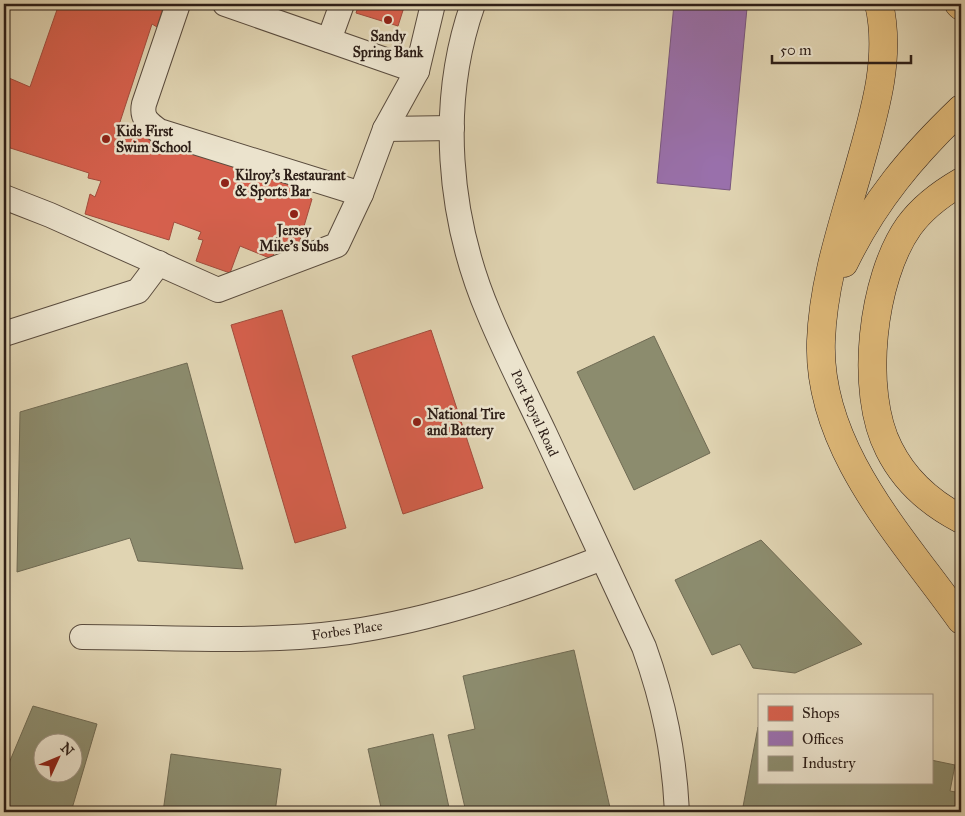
<svg xmlns="http://www.w3.org/2000/svg" width="965" height="816" font-family="'IM FELL Great Primer',serif">
	<style>
		.shops { fill: #d6604d; stroke: #a34c3d }
		.offices { fill: #9970ab; stroke: #79577f }
		.industry { fill: #8c8c6e; stroke: #706b54; fill-rule: evenodd }
		.lines { fill: none; stroke-linecap: round; stroke-linejoin: round }
		.minor-casing { stroke: #5a4c3e; stroke-width: 26 }
		.major-casing { stroke: #2d1e17; stroke-width: 29 }
		.highway-casing { stroke: #2d1e17; stroke-width: 29 }
		.minor { stroke: #ebe3cd; stroke-width: 24 }
		.major { stroke: #e0ba79; stroke-width: 28 }
		.highway { stroke: #e0ba79; stroke-width: 28 }
		.poi-dot { fill: #8f2418; stroke: #ebe3cd; stroke-width: 2 }
		.labels { text-anchor: middle; stroke-width: 5; stroke-linejoin: round; paint-order: stroke }
		.poi-label { font-size: 14px; font-weight: bold; fill: #2d1e17; stroke: #ebe3cd; text-anchor: start }
		.street-label { font-size: 14px; fill: #2d1e17; stroke: #ebe3cd }
	</style>
	<rect width="100%" height="100%" fill="#e0d4b2"/>
	<filter id="stains"><feTurbulence type="fractalNoise" baseFrequency=".004" numOctaves="4"/><feColorMatrix values="0 0 0 0 .2 0 0 0 0 .09 0 0 0 0 .02 0 0 0 .5 -.17"/></filter>
	<radialGradient id="worn" r=".72"><stop offset=".6" stop-color="#630" stop-opacity="0"/><stop offset="1" stop-color="#630" stop-opacity=".3"/></radialGradient>
	<!-- shops -->
	<g class="shops">
		<polygon points="59,4 164,4 157,27 152,24 119,125 201,149 298,184 294,194 312,199 297,250 278,242 272,259 240,246 230,273 196,261 203,240 198,239 201,232 174,222 169,240 85,214 90,194 95,197 101,181 88,178 89,173 4,146 4,96 9,78 30,87"/>
		<polygon points="359,4 405,4 398,26 356,13"/>
		<polygon points="282,310 346,528 295,543 231,325"/>
		<polygon points="431,330 483,488 403,514 352,356"/>
	</g>
	<!-- offices -->
	<polygon class="offices" points="674,4 703,4 747,8 730,190 657,183"/>
	<!-- industry -->
	<g class="industry">
		<polygon points="654,336 710,453 634,490 577,372"/>
		<polygon points="187,363 243,569 138,561 130,538 17,572 20,412"/>
		<polygon points="761,540 862,644 795,673 753,668 740,644 712,655 675,580"/>
		<polygon points="574,650 611,812 466,812 448,735 475,729 463,676"/>
		<path d="M33 706 97 724 71 812H4V775ZM42 744H72V774H42Z"/>
		<polygon points="758,727 759,782 931,782 931,760 955,765 950,791 961,793 961,812 742,812"/>
		<polygon points="433,734 450,812 382,812 368,749"/>
		<polygon points="171,754 281,769 275,812 163,812"/>
	</g>
	<g class="lines">
		<defs>
			<g id="minor">
				<path d="M178 4 144 104C141 118 148 123 159 131L361 194"/>
				<polyline points="225,4 417,71"/>
				<path d="M473 4C438 103 448 218 489 314 506 355 526 394 545 434 578 505 611 576 644 647 664 703 674 752 677 812"/>
				<polyline points="329,40 342,4"/>
				<polyline points="385,129 452,128"/>
				<polyline points="4,197 50,215 218,290 337,245 361,194 385,129 417,71 433,4"/>
				<polyline points="4,334 138,291 159,263"/>
				<path d="M82 637C170 637 260 644 348 632 437 619 519 590 602 558"/>
			</g>
			<polyline id="major" points="959,4 961,6"/>
			<g id="highway">
				<path d="M879 4C892 60 873 117 858 171 842 227 823 283 821 341 817 449 903 538 961 620"/>
				<path d="M961 182C942 193 922 208 909 226 872 278 859 391 889 449 905 481 930 503 961 519"/>
				<path d="M844 263C874 201 912 156 961 109"/>
			</g>
		</defs>
		<!-- minor casing -->
		<use href="#minor" class="minor-casing"/>
		<!-- major casing -->
		<use href="#major" class="major-casing"/>
		<!-- highway casing -->
		<use href="#highway" class="highway-casing"/>
		<!-- minor -->
		<use href="#minor" class="minor"/>
		<!-- major -->
		<use href="#major" class="major"/>
		<!-- highway -->
		<use href="#highway" class="highway"/>
	</g>
	<!-- markers -->
	<g class="poi-dot">
		<circle cx="388" cy="20" r="5"/>
		<circle cx="106" cy="139" r="5"/>
		<circle cx="225" cy="183" r="5"/>
		<circle cx="294" cy="214" r="5"/>
		<circle cx="417" cy="422" r="5"/>
	</g>
	<g class="labels">
		<!-- poi labels -->
		<g class="poi-label">
			<text x="388" y="41" text-anchor="middle">Sandy<tspan x="388" dy="16">Spring Bank</tspan></text>
			<text x="116" y="136">Kids First<tspan x="116" dy="16">Swim School</tspan></text>
			<text x="235" y="180">Kilroy's Restaurant<tspan x="235" dy="16">&amp; Sports Bar</tspan></text>
			<text x="294" y="235" text-anchor="middle">Jersey<tspan x="294" dy="16">Mike's Subs</tspan></text>
			<text x="427" y="419">National Tire<tspan x="427" dy="16">and Battery</tspan></text>
		</g>
		<!-- street labels -->
		<g class="street-label">
			<text transform="translate(535 413) rotate(65)" y="5">Port Royal Road</text>
			<text transform="translate(347 630) rotate(-8)" y="5">Forbes Place</text>
		</g>
	</g>
	<!-- margin -->
	<rect width="965" height="816" fill="none" stroke="#e0d4b2" stroke-width="20"/>
	<rect x="5" y="5" width="955" height="806" fill="none" stroke="#2d1e17" stroke-width="2.5"/>
	<rect x="10" y="10" width="945" height="796" fill="none" stroke="#2d1e17"/>
	<!-- legend -->
	<rect x="758" y="694" width="175" height="90" fill="#ebe3cd" stroke="#9f9484"/>
	<rect x="768" y="706" width="25" height="15" fill="#d6604d" stroke="#9f9484"/>
	<text x="802" y="718" font-size="15" fill="#2d1e17">Shops</text>
	<rect x="768" y="731" width="25" height="15" fill="#9970ab" stroke="#9f9484"/>
	<text x="802" y="744" font-size="15" fill="#2d1e17">Offices</text>
	<rect x="768" y="756" width="25" height="15" fill="#8c8c6e" stroke="#9f9484"/>
	<text x="802" y="768" font-size="15" fill="#2d1e17">Industry</text>
	<!-- north arrow -->
	<g transform="translate(58 758) rotate(46)"><circle r="24" fill="#ebe3cd" stroke="#9f9484"/>
	<path d="M0-4L9 19L0 12L-9 19Z" fill="#8f2418"/>
	<text y="-8" font-size="14" font-weight="bold" text-anchor="middle" fill="#2d1e17">N</text>
	</g>
	<!-- scale -->
	<path d="M772 55v8h139v-8" fill="none" stroke="#2d1e17" stroke-width="2.5"/>
	<text x="780" y="55" font-size="15" fill="#2d1e17" stroke="#ebe3cd" stroke-width="4" paint-order="stroke">50 m</text>
	<rect width="100%" height="100%" filter="url(#stains)"/>
	<rect width="100%" height="100%" fill="url(#worn)"/>
</svg>
